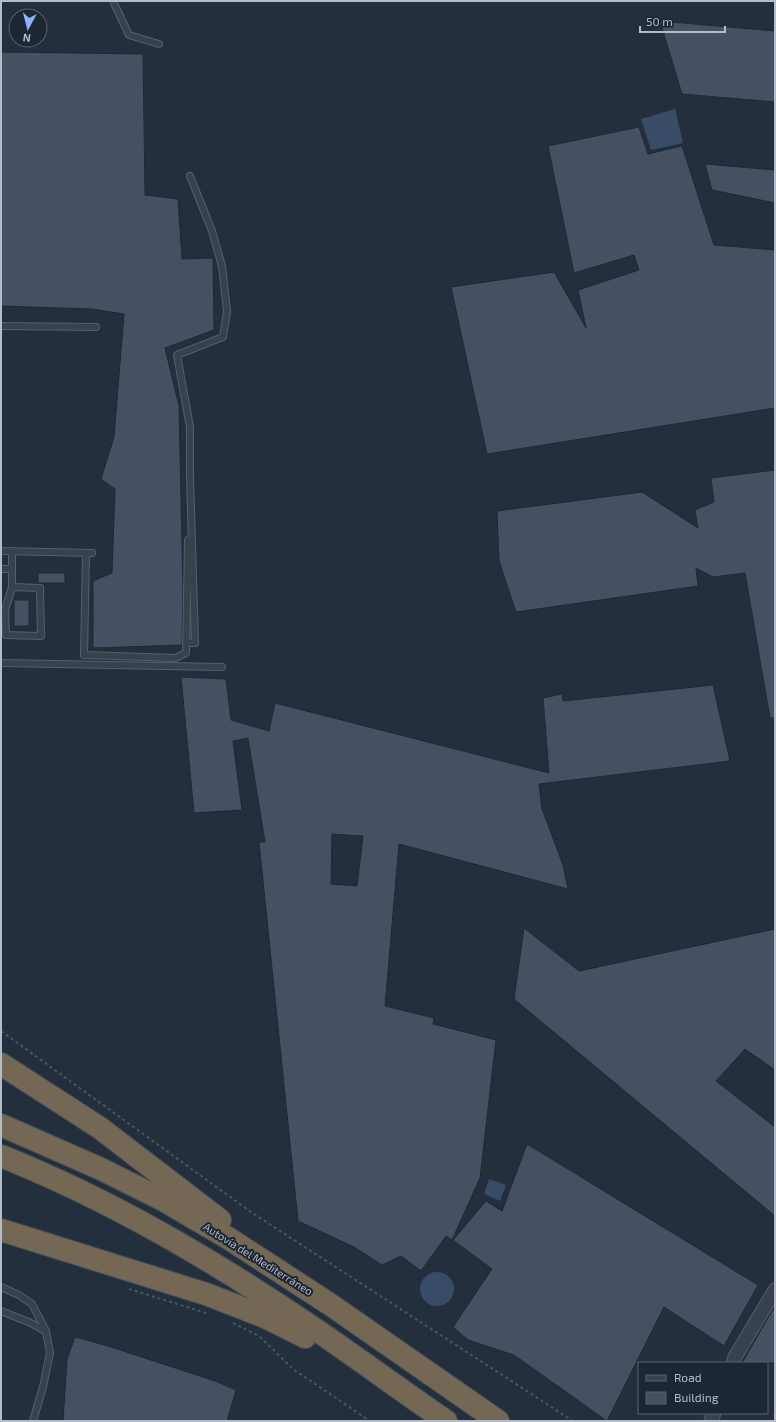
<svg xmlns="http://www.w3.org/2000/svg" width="776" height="1422" font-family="'Exo 2',sans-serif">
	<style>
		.water { fill: #394c67 }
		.building { fill: #455162; stroke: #1f2835; fill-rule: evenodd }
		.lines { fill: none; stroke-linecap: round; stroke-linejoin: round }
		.service-casing { stroke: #565f6c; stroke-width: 8 }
		.minor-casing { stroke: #565f6c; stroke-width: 15 }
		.motorway-casing { stroke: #434c59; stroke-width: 24 }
		.path { stroke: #44595c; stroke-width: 2; stroke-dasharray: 3 3; stroke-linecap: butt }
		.service { stroke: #38414e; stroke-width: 6 }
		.minor { stroke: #38414e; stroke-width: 13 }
		.motorway { stroke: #746855; stroke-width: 22 }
		.labels { text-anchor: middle; stroke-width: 4; stroke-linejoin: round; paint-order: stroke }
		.street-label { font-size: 11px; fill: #b4bcc9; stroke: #1d2633 }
	</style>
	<rect width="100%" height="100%" fill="#242f3e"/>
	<!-- water -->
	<g class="water">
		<polygon points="675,109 683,143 651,150 641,119"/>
		<polygon points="489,1179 506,1185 500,1201 484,1194"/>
		<circle cx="437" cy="1289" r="17"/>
	</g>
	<!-- building -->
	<g class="building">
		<polygon points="660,21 775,31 775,102 682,94"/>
		<polygon points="1,52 143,54 145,195 178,199 182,259 213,258 214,330 165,348 179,406 183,591 182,645 93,648 93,581 112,573 115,489 101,479 114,437 124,314 92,309 1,306"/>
		<polygon points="639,127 648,154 682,146 714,245 775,250 775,408 487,454 451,287 554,272 586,328 578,290 639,270 634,255 574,273 548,146"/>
		<polygon points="705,164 775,170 775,203 712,190"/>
		<polygon points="775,470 775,718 770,718 745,573 713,577 696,568 698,586 516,612 499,561 497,511 642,492 698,528 695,510 714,502 711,478"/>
		<rect x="38" y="573" width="27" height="10"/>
		<rect x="14" y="600" width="15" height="26"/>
		<path d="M181 677 226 679 231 720 269 731 275 703 549 773 543 698 562 694 563 701 713 685 730 761 539 784 542 809 563 865 568 889 399 844 385 1006 434 1018 433 1024 496 1040 480 1178 452 1240 446 1236 421 1271 401 1256 382 1265 354 1247 298 1221 259 842H265L248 738 233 741 242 810 194 813ZM332 834 363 836 357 886 331 884Z"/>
		<polygon points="524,928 579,971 775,929 775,1070 745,1049 716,1081 775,1127 775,1216 514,999"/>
		<polygon points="527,1144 758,1285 724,1346 664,1307 607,1421 514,1355 468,1340 453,1327 492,1269 453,1240 486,1201 502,1211"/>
		<polygon points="775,1306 775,1363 742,1363 765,1323"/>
		<polygon points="75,1337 108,1346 215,1381 236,1390 227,1421 63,1421 67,1359"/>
	</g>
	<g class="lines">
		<defs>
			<g id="service">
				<polyline points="113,1 129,35 159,44"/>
				<polyline points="1,326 96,327"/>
				<polyline points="1,551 92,553"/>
				<polyline points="86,553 84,655 175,658 186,653 188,540 192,537"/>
				<polyline points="1,569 12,569"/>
				<polyline points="12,587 40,588 41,636 6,635 5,610 12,587 12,551"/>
				<polyline points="189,643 195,643 190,476 190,427 177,355 223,337 227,311 222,266 212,231 190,176"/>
				<polyline points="1,663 222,667"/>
				<polyline points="1,1287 19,1295 32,1304 46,1331 50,1353 43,1387 33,1421"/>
				<polyline points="1,1311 31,1323 45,1331"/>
			</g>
			<g id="minor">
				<polyline points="733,1363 735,1357 775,1290"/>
				<polyline points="711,1421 714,1413"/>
			</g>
			<g id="motorway">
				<polyline points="1,1064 100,1128 220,1220"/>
				<polyline points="1,1125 101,1169 163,1200 228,1238 331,1305 498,1421"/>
				<path d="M1 1156C113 1201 216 1262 315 1329 359 1359 402 1391 446 1421"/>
				<polyline points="1,1230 206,1294 265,1317 305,1337"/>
			</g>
		</defs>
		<!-- service casing -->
		<use href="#service" class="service-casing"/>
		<!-- minor casing -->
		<use href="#minor" class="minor-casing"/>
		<!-- motorway casing -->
		<use href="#motorway" class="motorway-casing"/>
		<!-- path -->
		<g class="path">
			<polyline points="1,1031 251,1212 573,1421"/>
			<polyline points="129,1289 209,1314"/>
			<polyline points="233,1323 259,1336 293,1369 370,1421"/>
		</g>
		<!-- service -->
		<use href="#service" class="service"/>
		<!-- minor -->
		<use href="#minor" class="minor"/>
		<!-- motorway -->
		<use href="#motorway" class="motorway"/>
	</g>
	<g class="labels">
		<!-- street labels -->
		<g class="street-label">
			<text transform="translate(258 1259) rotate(32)" y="4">Autovía del Mediterráneo</text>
		</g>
	</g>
	<!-- border -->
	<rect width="776" height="1422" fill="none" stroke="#b4bcc9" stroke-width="4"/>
	<!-- legend -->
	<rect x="638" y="1362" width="130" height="52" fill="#1d2633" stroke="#59626f"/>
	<rect x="646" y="1375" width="20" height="6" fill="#38414e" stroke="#59626f"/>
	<text x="674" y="1382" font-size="12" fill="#b4bcc9">Road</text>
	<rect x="646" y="1392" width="20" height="12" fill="#455162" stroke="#59626f"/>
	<text x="674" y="1402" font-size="12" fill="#b4bcc9">Building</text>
	<!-- north arrow -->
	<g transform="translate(28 28) rotate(187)"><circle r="19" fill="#1d2633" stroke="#59626f"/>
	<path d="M0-3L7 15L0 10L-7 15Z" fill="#8ab4f8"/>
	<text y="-6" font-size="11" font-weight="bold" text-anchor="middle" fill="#b4bcc9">N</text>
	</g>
	<!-- scale -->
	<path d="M640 26v6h85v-6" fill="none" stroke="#b4bcc9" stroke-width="2"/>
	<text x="646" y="26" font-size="12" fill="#b4bcc9" stroke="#1d2633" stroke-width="3" paint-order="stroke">50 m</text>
</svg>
